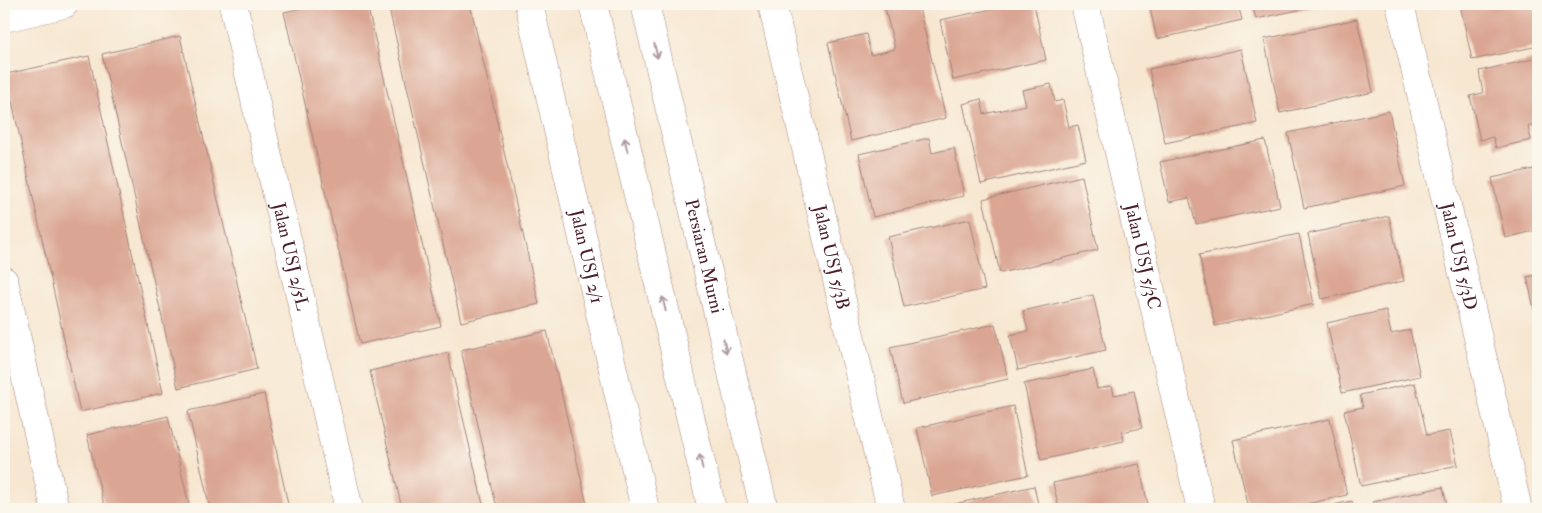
<svg xmlns="http://www.w3.org/2000/svg" width="1542" height="513" font-family="'IM FELL Double Pica',serif">
	<style>
		.building { fill: #daa592 }
		.lines { fill: none; stroke-linecap: round; stroke-linejoin: round }
		.minor-casing { stroke: #a0837e; stroke-width: 29 }
		.major-casing { stroke: #a0837e; stroke-width: 29 }
		.minor { stroke: #fff; stroke-width: 28 }
		.major { stroke: #fff; stroke-width: 28 }
		.oneway { stroke: #ae9aa0 }
		.labels { text-anchor: middle; stroke-width: 4; stroke-linejoin: round; paint-order: stroke }
		.street-label { font-size: 18px; fill: #4a1f2b; stroke: #fbf7ec }
	</style>
	<rect width="100%" height="100%" fill="#fbf7ec"/>
	<filter id="ink" filterUnits="userSpaceOnUse"><feTurbulence type="fractalNoise" baseFrequency=".02" numOctaves="2"/><feDisplacementMap in="SourceGraphic" scale="10" xChannelSelector="R" yChannelSelector="G"/><feConvolveMatrix kernelMatrix="1 2 1 2 8 2 1 2 1" color-interpolation-filters="sRGB"/></filter>
	<filter id="wash" filterUnits="userSpaceOnUse"><feTurbulence type="fractalNoise" baseFrequency=".0096" numOctaves="4" result="noise"/><feDisplacementMap in="SourceGraphic" scale="20" xChannelSelector="R" yChannelSelector="G"/><feGaussianBlur stdDeviation="1.12" result="paint"/><feColorMatrix in="noise" values="0 0 0 0 0 0 0 0 0 0 0 0 0 0 0 0 0 1.4 0 .05"/><feComposite in="paint" operator="in"/></filter>
	<g filter="url(#wash)">
		<rect width="100%" height="100%" fill="#f7e7d1"/>
		<g id="blocks">
			<!-- building -->
			<g class="building">
				<polygon points="322,4 367,4 441,326 360,344 284,12"/>
				<polygon points="388,4 470,4 539,304 461,322"/>
				<polygon points="884,4 918,4 946,118 851,141 828,43 866,34 871,55 895,49"/>
				<polygon points="1016,4 1034,4 1046,60 953,80 940,20"/>
				<polygon points="1149,4 1238,4 1242,20 1157,39"/>
				<polygon points="1252,4 1322,4 1322,5 1256,19"/>
				<polygon points="1460,4 1535,4 1536,10 1538,9 1538,46 1472,60"/>
				<polygon points="1357,19 1373,92 1280,113 1264,39"/>
				<polygon points="180,36 257,369 178,388 102,54"/>
				<polygon points="1241,49 1257,123 1165,143 1149,69"/>
				<polygon points="89,56 163,393 80,412 6,74"/>
				<polygon points="1538,58 1538,124 1528,126 1531,140 1496,148 1493,137 1480,140 1470,96 1483,93 1479,71"/>
				<polygon points="1051,84 1055,102 1063,100 1069,127 1078,125 1086,160 981,184 963,104 981,99 984,114 1026,105 1022,90"/>
				<polygon points="1389,111 1405,186 1304,208 1288,133"/>
				<polygon points="929,138 932,153 954,148 964,196 873,217 859,154"/>
				<polygon points="1265,140 1280,206 1196,224 1189,198 1169,202 1160,162"/>
				<polygon points="1538,168 1538,230 1505,238 1492,178"/>
				<polygon points="1082,176 1098,250 1000,273 983,199"/>
				<polygon points="1389,216 1404,281 1322,299 1308,234"/>
				<polygon points="970,219 985,289 904,307 888,237"/>
				<polygon points="1299,234 1314,304 1215,326 1199,255"/>
				<polygon points="1538,275 1538,323 1537,323 1527,277"/>
				<polygon points="1093,295 1106,350 1018,370 1010,335 1028,331 1023,311"/>
				<polygon points="1386,310 1391,334 1410,330 1420,376 1342,393 1327,323"/>
				<polygon points="995,324 1008,379 903,403 890,347"/>
				<polygon points="547,331 588,509 497,509 461,350"/>
				<polygon points="448,353 484,509 402,509 370,371"/>
				<polygon points="1093,369 1097,389 1112,386 1114,395 1134,391 1142,428 1122,432 1124,441 1041,460 1024,384"/>
				<polygon points="1415,383 1427,435 1450,431 1458,465 1361,486 1344,411 1363,407 1360,395"/>
				<polygon points="264,394 289,509 210,509 188,411"/>
				<polygon points="1013,406 1028,475 932,496 917,428"/>
				<polygon points="168,416 190,509 105,509 87,435"/>
				<polygon points="1330,419 1347,495 1284,509 1249,509 1233,440"/>
				<polygon points="1139,464 1149,509 1059,509 1053,483"/>
				<polygon points="1034,486 1039,509 947,509 946,506"/>
				<polygon points="1443,487 1448,509 1374,509 1373,502"/>
				<polygon points="1352,501 1354,509 1319,509 1319,508"/>
			</g>
		</g>
	</g>
	<g filter="url(#ink)">
		<use href="#blocks" fill-opacity="0" stroke="#a0837e" stroke-width="1"/>
		<g class="lines">
			<defs>
				<g id="minor">
					<path id="s1" d="M233 4 349 509"/>
					<path id="s2" d="M529 4 645 509"/>
					<path id="s3" d="M772 4 891 509"/>
					<path id="s4" d="M1085 4 1201 509"/>
					<path id="s5" d="M1400 4 1518 509"/>
					<polyline points="4,18 64,4"/>
					<polyline points="4,281 55,509"/>
				</g>
				<g id="major">
					<polyline points="593,4 712,509"/>
					<path id="s6" d="M645 4 764 509"/>
				</g>
			</defs>
			<!-- minor casing -->
			<use href="#minor" class="minor-casing"/>
			<!-- major casing -->
			<use href="#major" class="major-casing"/>
			<!-- minor -->
			<use href="#minor" class="minor"/>
			<!-- major -->
			<use href="#major" class="major"/>
		</g>
		<!-- one-way arrows -->
		<defs><path id="oneway-shaft" d="M-6 0H5M1.5-3L5.5 0L1.5 3" fill="none" stroke-width="1.6" stroke-linecap="round" stroke-linejoin="round" transform="scale(1.25)"/></defs>
		<g class="oneway">
			<use href="#oneway-shaft" transform="translate(656 51) rotate(77)"/>
			<use href="#oneway-shaft" transform="translate(626 145) rotate(-103)"/>
			<use href="#oneway-shaft" transform="translate(664 304) rotate(-103)"/>
			<use href="#oneway-shaft" transform="translate(725 346) rotate(77)"/>
			<use href="#oneway-shaft" transform="translate(701 462) rotate(-103)"/>
		</g>
	</g>
	<g class="labels">
		<!-- street labels -->
		<g class="street-label">
			<text dy="6" stroke="none"><textPath href="#s1" startOffset="259">Jalan USJ 2/5L</textPath></text>
			<text dy="6" stroke="none"><textPath href="#s2" startOffset="259">Jalan USJ 2/1</textPath></text>
			<text dy="6" stroke="none"><textPath href="#s6" startOffset="259">Persiaran Murni</textPath></text>
			<text dy="6" stroke="none"><textPath href="#s3" startOffset="260">Jalan USJ 5/3B</textPath></text>
			<text dy="6" stroke="none"><textPath href="#s4" startOffset="259">Jalan USJ 5/3C</textPath></text>
			<text dy="6" stroke="none"><textPath href="#s5" startOffset="259">Jalan USJ 5/3D</textPath></text>
		</g>
	</g>
	<!-- margin -->
	<rect width="1542" height="513" fill="none" stroke="#fbf7ec" stroke-width="20"/>
</svg>
